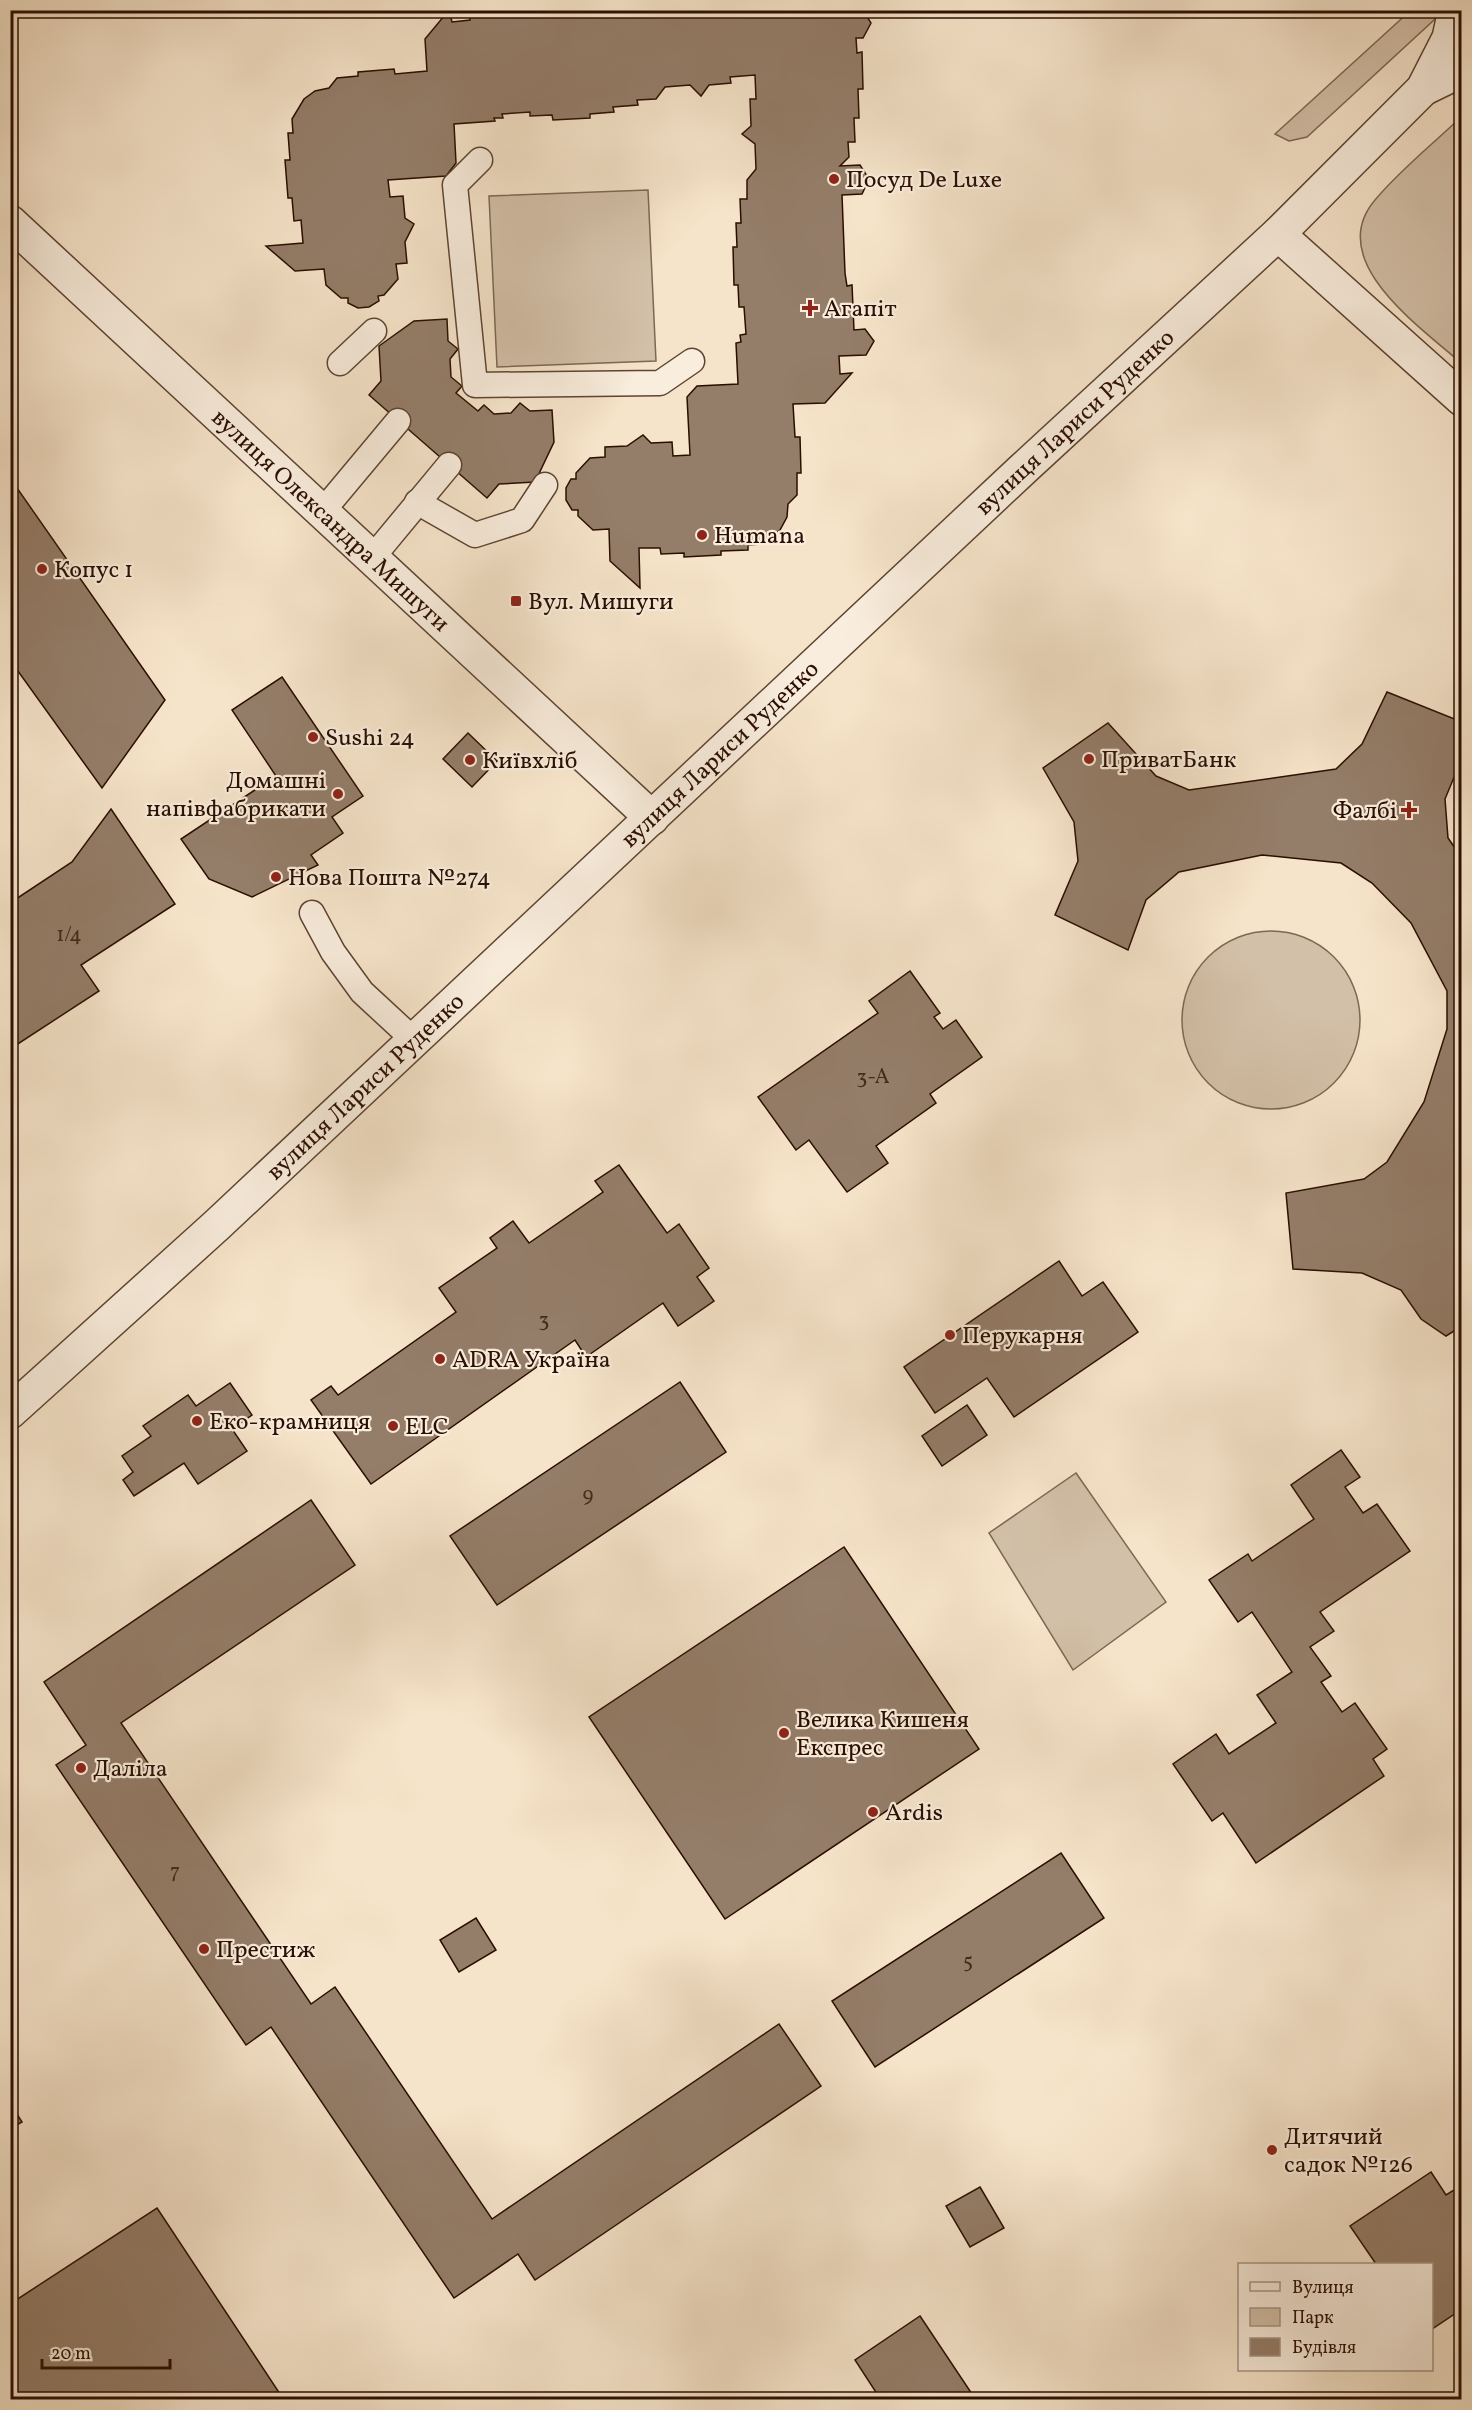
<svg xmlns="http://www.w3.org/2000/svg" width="1472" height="2410" font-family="Vollkorn,serif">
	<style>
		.green { fill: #d3c0a8; stroke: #7e6754; stroke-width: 1.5 }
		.building { fill: #947d69; stroke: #2a0e00; stroke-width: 1.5 }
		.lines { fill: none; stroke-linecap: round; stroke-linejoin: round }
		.lane-casing { stroke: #5d4432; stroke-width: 27 }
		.street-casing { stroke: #5d4432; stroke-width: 36 }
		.lane { stroke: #f9eddd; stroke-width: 24 }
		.street { stroke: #f9eddd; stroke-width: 33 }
		.poi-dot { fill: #8f2418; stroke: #f9eddd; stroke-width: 2 }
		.labels { text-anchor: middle; stroke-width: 4.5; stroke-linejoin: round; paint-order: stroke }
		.number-label { font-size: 21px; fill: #442a1a }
		.poi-label { font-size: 24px; fill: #2a0e00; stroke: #f9eddd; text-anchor: start }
		.street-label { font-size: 24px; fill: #2a0e00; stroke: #f9eddd }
	</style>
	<rect width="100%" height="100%" fill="#f6e4ca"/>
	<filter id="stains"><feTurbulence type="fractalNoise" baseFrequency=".00333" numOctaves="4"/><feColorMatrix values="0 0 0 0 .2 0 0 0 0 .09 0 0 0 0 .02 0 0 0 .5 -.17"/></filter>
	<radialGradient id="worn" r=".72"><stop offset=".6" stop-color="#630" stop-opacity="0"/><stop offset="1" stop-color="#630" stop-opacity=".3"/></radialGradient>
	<!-- green -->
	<g class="green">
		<polygon points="1410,11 1439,11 1434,20 1307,137 1289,141 1275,134"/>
		<path d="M1461 117V363C1422 328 1323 261 1375 200 1400 170 1433 144 1461 117Z"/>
		<polygon points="648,190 656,361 497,367 489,196"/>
		<circle cx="1271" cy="1020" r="89"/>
		<polygon points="1076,1473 1166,1602 1073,1670 989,1533"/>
	</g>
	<!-- building -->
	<g class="building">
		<polygon points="449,10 452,22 470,20 469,10 863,10 871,23 863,38 856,38 857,53 862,52 863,89 858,89 859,118 854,118 855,142 848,142 849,157 840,166 860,165 869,179 862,194 842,195 845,273 847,286 852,285 854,330 865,329 874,341 866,355 839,356 840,374 852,373 825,403 793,404 795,437 800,437 801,473 797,473 797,495 788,504 787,517 780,530 761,544 748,545 748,550 721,551 721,555 684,557 684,553 661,554 660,548 639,548 640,588 610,561 609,529 593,530 578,516 578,510 572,510 566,500 566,488 571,479 576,479 576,473 590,458 605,457 605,447 627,446 643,435 651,443 672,442 673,456 690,455 687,397 697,386 738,384 736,343 741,342 740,335 746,334 744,307 739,307 738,285 734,285 733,247 737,247 736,223 741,223 740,199 747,199 747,180 756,169 755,144 742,134 751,126 750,99 756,99 755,75 730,77 731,83 709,85 701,96 690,85 665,87 656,99 637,100 638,105 613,107 614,112 590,114 590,118 553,120 552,115 530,116 530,112 502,114 503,118 494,118 495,121 454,124 456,163 446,176 388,180 390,197 403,196 405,218 414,224 405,242 407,263 396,264 398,279 384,295 378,296 379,301 369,307 358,308 348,303 348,298 341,298 326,285 324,269 295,271 266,246 303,243 301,220 294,221 292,198 288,198 285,160 290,160 288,133 293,133 292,119 304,99 315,91 329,88 337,78 358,76 358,72 394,69 395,74 427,71 425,39"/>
		<polygon points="447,319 448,341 458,349 450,359 451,377 462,386 456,393 478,411 484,405 494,414 511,413 520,403 530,411 552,410 554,442 535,482 499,484 487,498 369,395 381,381 379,346 414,321"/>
		<polygon points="10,478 165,700 102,788 10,660"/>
		<polygon points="282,677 363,796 332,817 343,833 311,855 318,865 252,897 209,879 181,839 276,776 232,710"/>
		<polygon points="1387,692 1462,722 1462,758 1445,799 1448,838 1462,858 1462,1326 1446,1336 1421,1319 1401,1290 1362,1273 1293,1269 1286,1193 1364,1179 1387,1162 1424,1102 1447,1029 1447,991 1411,923 1372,883 1341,863 1262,855 1179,872 1146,900 1128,950 1055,915 1078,861 1074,822 1043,768 1108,723 1156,776 1189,790 1336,769 1362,744"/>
		<polygon points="468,733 497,761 472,787 443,759"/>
		<polygon points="111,809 175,904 81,965 99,991 10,1049 10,903 72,862"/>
		<polygon points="910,971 940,1013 934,1017 943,1029 956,1020 982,1057 930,1094 936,1103 876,1146 888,1163 847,1192 809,1140 796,1150 758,1097 878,1013 869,1001"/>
		<polygon points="619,1165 667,1233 679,1224 709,1268 697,1277 714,1301 678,1326 663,1303 586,1357 575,1340 371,1484 311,1400 331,1386 338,1395 456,1312 439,1288 497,1248 490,1238 513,1221 529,1243 603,1192 595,1181"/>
		<polygon points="1059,1261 1082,1296 1103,1282 1138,1332 1014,1417 987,1378 935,1413 904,1367"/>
		<polygon points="680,1382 726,1452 497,1605 450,1536"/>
		<polygon points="230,1383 252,1415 232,1429 247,1451 198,1484 184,1463 134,1496 123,1480 133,1472 122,1456 151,1436 143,1426 188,1395 196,1406"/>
		<polygon points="967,1405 987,1435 942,1466 922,1436"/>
		<polygon points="1341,1450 1360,1477 1345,1487 1363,1513 1377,1504 1410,1551 1320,1612 1334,1631 1310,1647 1331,1676 1321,1682 1342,1712 1355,1703 1387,1749 1373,1759 1384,1776 1256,1863 1223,1813 1212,1821 1173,1764 1216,1734 1229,1754 1276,1723 1257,1695 1292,1672 1252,1612 1238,1622 1209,1580 1248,1554 1252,1561 1314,1519 1291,1485"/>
		<polygon points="311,1500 355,1565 121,1723 311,2004 335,1987 492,2219 779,2024 821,2086 535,2280 518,2254 454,2298 271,2027 246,2045 56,1765 86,1745 44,1682"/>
		<polygon points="844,1547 979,1749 725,1919 589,1717"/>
		<polygon points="1061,1853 1104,1918 875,2067 832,2001"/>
		<polygon points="476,1918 496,1950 459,1972 440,1940"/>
		<polygon points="10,2103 22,2122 10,2129"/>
		<polygon points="1431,2172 1446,2195 1462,2185 1462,2309 1432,2329 1432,2264 1376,2264 1350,2226"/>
		<polygon points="980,2187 1004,2228 970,2247 946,2206"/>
		<polygon points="157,2208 284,2400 10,2400 10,2304"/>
		<polygon points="920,2316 976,2400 881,2400 855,2360"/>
	</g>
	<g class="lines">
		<defs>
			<g id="lane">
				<polyline points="480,160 455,185 475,385 660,383 692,361"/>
				<polyline points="340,363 374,331"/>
				<polyline points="417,502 475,535 522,520 545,485"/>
				<polyline points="322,512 398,421"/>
				<polyline points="372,558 449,465"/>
				<polyline points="312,913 333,952 362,992 415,1041"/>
			</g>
			<g id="street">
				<polyline points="1423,89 1462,70"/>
				<path id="s1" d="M10 222 652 818"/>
				<polyline points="1278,234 1462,399"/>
				<path id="s2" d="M10 1412 217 1225 1023 469 1278 234 1423 89 1449 38 1455 10"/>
			</g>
		</defs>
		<!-- lane casing -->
		<use href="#lane" class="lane-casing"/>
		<!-- street casing -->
		<use href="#street" class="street-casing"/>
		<!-- lane -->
		<use href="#lane" class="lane"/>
		<!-- street -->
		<use href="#street" class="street"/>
	</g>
	<!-- markers -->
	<g class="poi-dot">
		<circle cx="834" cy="179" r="6"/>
		<path d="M807 299h6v6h6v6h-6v6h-6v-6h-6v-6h6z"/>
		<circle cx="702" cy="535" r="6"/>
		<circle cx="42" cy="569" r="6"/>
		<rect x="510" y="595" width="12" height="12" rx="3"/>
		<circle cx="313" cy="737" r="6"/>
		<circle cx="1089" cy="759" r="6"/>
		<circle cx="470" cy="760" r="6"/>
		<circle cx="338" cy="794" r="6"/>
		<path d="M1406 801h6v6h6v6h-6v6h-6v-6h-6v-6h6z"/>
		<circle cx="276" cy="877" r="6"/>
		<circle cx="950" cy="1335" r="6"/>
		<circle cx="440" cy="1359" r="6"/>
		<circle cx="197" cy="1421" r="6"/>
		<circle cx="393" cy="1426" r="6"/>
		<circle cx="784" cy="1733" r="6"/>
		<circle cx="81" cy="1768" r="6"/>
		<circle cx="873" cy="1812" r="6"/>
		<circle cx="204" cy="1949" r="6"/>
		<circle cx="1272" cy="2150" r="6"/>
	</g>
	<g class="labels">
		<!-- number labels -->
		<g class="number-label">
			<text x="69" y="941">1/4</text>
			<text x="873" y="1083">3-А</text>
			<text x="544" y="1326">3</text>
			<text x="588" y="1501">9</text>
			<text x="175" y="1878">7</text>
			<text x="968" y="1967">5</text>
		</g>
		<!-- poi labels -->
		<g class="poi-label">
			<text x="846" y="187">Посуд De Luxe</text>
			<text x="824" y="316">Агапіт</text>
			<text x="714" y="543">Humana</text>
			<text x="54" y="577">Копус 1</text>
			<text x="528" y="609">Вул. Мишуги</text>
			<text x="325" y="745">Sushi 24</text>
			<text x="1101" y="767">ПриватБанк</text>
			<text x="482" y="768">Київхліб</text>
			<text x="326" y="788" text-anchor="end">Домашні<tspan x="326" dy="28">напівфабрикати</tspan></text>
			<text x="1397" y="818" text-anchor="end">Фалбі</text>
			<text x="288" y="885">Нова Пошта №274</text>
			<text x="962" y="1343">Перукарня</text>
			<text x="452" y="1367">ADRA Україна</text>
			<text x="209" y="1429">Еко-крамниця</text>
			<text x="405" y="1434">ELC</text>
			<text x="796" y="1727">Велика Кишеня<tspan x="796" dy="28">Експрес</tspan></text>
			<text x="93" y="1776">Даліла</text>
			<text x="885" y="1820">Ardis</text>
			<text x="216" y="1957">Престиж</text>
			<text x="1284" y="2144">Дитячий<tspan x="1284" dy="28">садок №126</tspan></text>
		</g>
		<!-- street labels -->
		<g class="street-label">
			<text dy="8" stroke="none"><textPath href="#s2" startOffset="1454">вулиця Лариси Руденко</textPath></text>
			<text dy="8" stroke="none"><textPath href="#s1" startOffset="438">вулиця Олександра Мишуги</textPath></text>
			<text dy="8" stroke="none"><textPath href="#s2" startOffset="968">вулиця Лариси Руденко</textPath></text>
			<text dy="8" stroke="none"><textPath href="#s2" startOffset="482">вулиця Лариси Руденко</textPath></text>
		</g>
	</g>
	<!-- margin -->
	<rect width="1472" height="2410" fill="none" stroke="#f6e4ca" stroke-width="36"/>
	<rect x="12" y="12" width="1448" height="2386" fill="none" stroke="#2a0e00" stroke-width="3"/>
	<rect x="18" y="18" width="1436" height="2374" fill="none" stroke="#2a0e00" stroke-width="1.5"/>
	<!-- legend -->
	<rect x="1238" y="2263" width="195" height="108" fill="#f9eddd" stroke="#a69485" stroke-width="1.5"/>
	<rect x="1250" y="2282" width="30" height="9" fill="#f9eddd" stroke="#a69485" stroke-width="1.5"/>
	<text x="1292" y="2293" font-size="18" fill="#2a0e00">Вулиця</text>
	<rect x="1250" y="2308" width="30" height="18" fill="#d3c0a8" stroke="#a69485" stroke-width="1.5"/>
	<text x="1292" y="2323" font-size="18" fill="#2a0e00">Парк</text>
	<rect x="1250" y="2338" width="30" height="18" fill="#947d69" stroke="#a69485" stroke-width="1.5"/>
	<text x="1292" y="2353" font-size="18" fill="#2a0e00">Будівля</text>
	<!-- scale -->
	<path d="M42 2359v9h128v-9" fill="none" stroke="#2a0e00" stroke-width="3"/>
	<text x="51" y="2359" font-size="18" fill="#2a0e00" stroke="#f9eddd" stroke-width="4.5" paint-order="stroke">20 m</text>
	<rect width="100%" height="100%" filter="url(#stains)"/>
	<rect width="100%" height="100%" fill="url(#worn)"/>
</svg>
